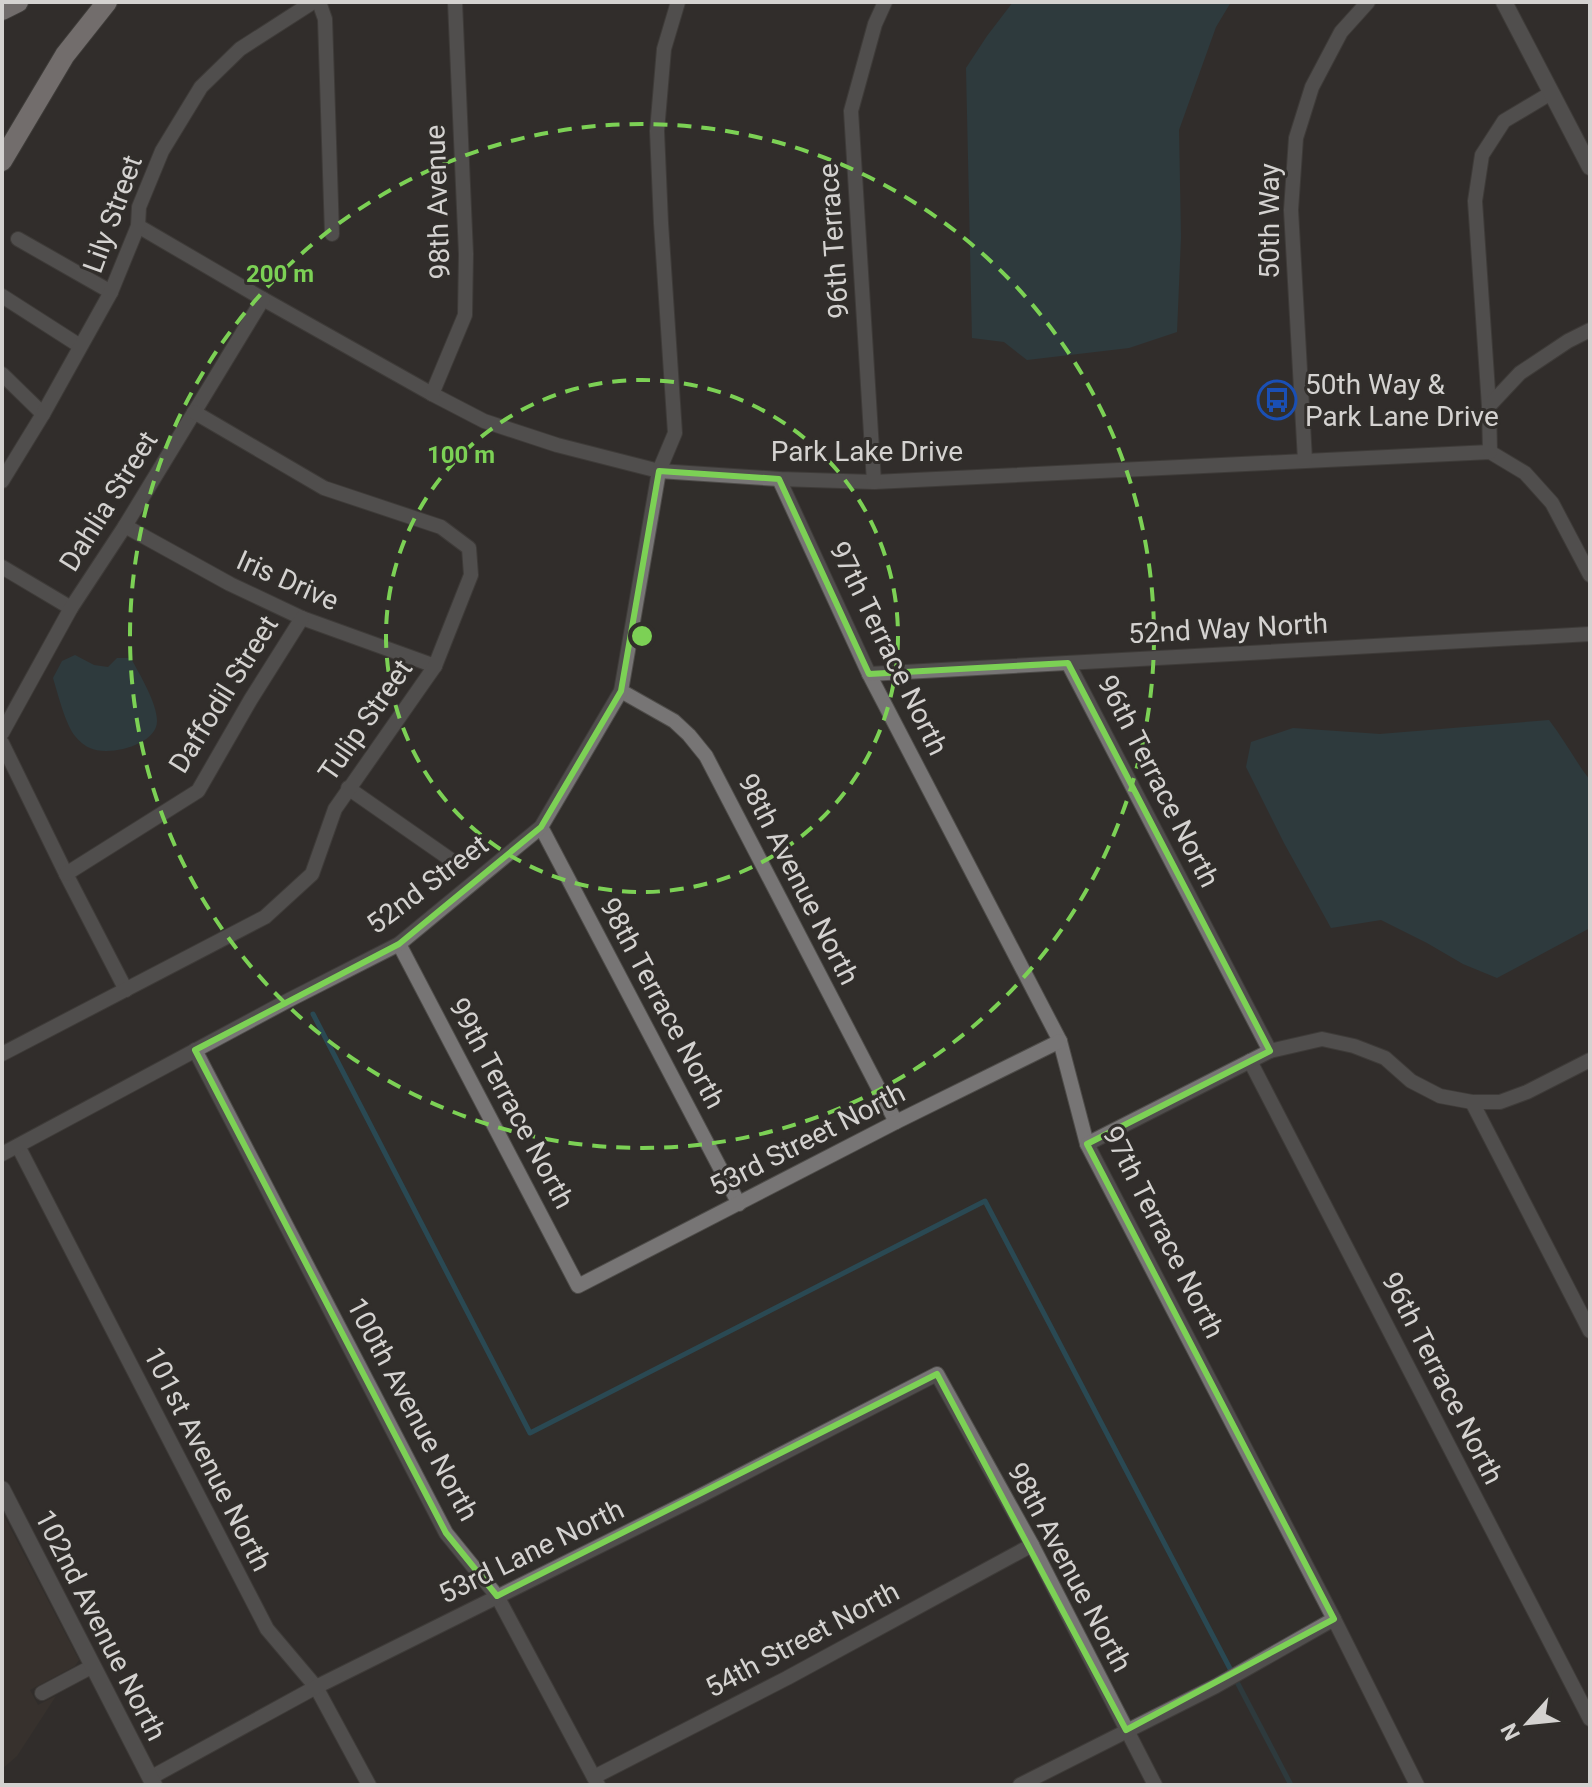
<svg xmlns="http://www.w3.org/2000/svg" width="1592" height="1787" font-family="Roboto,sans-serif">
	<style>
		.built { fill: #3e362f }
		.water { fill: #2a4953 }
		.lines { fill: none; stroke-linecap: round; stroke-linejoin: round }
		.stream { stroke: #2a4953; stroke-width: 5 }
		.minor-casing { stroke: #4e4c49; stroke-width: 16 }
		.tertiary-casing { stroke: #4e4c49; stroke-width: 18 }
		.primary-casing { stroke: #4e4c49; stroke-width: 22 }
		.minor { stroke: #777575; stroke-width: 14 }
		.tertiary { stroke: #777575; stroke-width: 16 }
		.primary { stroke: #c0bbba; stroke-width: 20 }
		.marked { fill: none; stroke: #7cd155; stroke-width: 6; stroke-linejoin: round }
		.ring { fill: none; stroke: #7cd155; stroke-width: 4; stroke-dasharray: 14 10 }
		.labels { text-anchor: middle; stroke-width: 6; stroke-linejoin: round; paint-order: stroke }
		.street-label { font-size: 28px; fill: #d4d2d0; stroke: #312e2b }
		.poi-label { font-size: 28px; fill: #d4d2d0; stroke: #312e2b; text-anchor: start }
		.centre { fill: #7cd155; stroke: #312e2b; stroke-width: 4 }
		.ring-label { font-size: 24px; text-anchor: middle; font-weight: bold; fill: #7cd155; stroke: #312e2b; stroke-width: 6; stroke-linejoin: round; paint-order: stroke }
	</style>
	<rect width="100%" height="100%" fill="#312e2b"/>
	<!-- built -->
	<polygon class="built" points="2,1512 79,1660 75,1666 30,1690 38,1705 56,1696 17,1756 2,1769"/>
	<!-- water -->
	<g class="water">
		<polygon points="1013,2 1231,2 1216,27 1179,130 1181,237 1177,332 1129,348 1027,360 1004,342 972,338 966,68 987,36"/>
		<path d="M75 655 94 665 108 667 117 658H131C139 674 157 702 157 721 157 745 108 757 90 748 86 747 78 740 75 736 65 723 58 694 53 678L62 661Z"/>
		<path d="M1549 720C1564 739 1575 761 1590 780V928L1497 978 1463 964 1427 943 1381 920 1331 928 1284 843 1246 767 1251 742 1293 728 1380 734Z"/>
	</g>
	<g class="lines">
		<!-- stream -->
		<polyline class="stream" points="313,1014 530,1433 985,1201 1291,1785"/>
		<defs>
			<g id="minor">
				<polyline points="319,2 325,19 332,234"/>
				<polyline points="138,226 263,299 432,394 484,421 557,445 659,471 779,479 874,482 1490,452 1525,473 1552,503 1590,575"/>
				<polyline points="18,239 111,292"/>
				<polyline points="2,296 80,346"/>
				<polyline points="2,374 43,414"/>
				<polyline points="432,394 465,315 466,254 455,2"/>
				<polyline points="1489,406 1475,201 1482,155 1504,121 1551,93"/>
				<polyline points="1490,452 1489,406 1520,373 1568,341 1590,330"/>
				<polyline points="1305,460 1291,210 1296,138 1312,87 1341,32 1368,2"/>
				<polyline points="779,479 869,674 1060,1041 1087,1144 1334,1619 1417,1785"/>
				<polyline points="2,481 43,414 111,292 138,226 139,207 162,151 201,87 240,49 313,2"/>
				<polyline points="874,482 851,111 875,24 885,2"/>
				<polyline points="125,526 230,584 302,618 435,666"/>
				<polyline points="2,567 71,608"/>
				<polyline points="1068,663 1270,1051"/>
				<polyline points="869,674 1590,634"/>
				<polyline points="621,691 674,721 689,735 706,756 896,1122"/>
				<polyline points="2,733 71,608 125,526 263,299"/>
				<polyline points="2,743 66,874 126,990"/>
				<polyline points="348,788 457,864"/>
				<polyline points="541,827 739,1204"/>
				<polyline points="66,874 198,791 251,699 302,618"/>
				<polyline points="399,944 578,1286 896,1122 1060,1041"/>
				<polyline points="195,1050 446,1533 497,1596 598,1785"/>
				<polyline points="2,1054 265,917 312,874 335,809 435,666 471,575 469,548 441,527 324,488 194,412"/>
				<polyline points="1250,1061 1590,1719"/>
				<polyline points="1472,1102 1590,1331"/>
				<polyline points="1087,1144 1270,1051 1322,1039 1354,1046 1385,1058 1411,1081 1440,1096 1472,1102 1500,1102 1527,1092 1590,1060"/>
				<polyline points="18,1146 267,1629 316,1687 369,1785"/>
				<polyline points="2,1154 289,1000 399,944 541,827 621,691 659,471 675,433 661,223 657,131 664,49 678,2"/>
				<polyline points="42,1693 93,1666"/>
				<polyline points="594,1777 787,1678 1032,1545"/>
				<polyline points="150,1778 316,1687 702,1495 937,1374 1032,1545 1155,1785"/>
				<polyline points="1020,1785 1216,1686 1334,1619"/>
			</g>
			<g id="tertiary">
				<polyline points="1504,2 1590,167"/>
				<polyline points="2,1489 154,1785"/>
			</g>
			<g id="primary">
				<polyline points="2,10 18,2"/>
				<polyline points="2,161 65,55 107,2"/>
			</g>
		</defs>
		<!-- minor casing -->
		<use href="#minor" class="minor-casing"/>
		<!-- tertiary casing -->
		<use href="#tertiary" class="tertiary-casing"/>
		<!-- primary casing -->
		<use href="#primary" class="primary-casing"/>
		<!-- minor -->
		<use href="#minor" class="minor"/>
		<!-- tertiary -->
		<use href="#tertiary" class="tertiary"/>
		<!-- primary -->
		<use href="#primary" class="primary"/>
	</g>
	<!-- marked area -->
	<path d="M0 0H1592V1787H0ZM659 471 779 479 869 674 1068 663 1270 1051 1087 1144 1334 1619 1126 1730 937 1374 497 1596 446 1533 195 1050 399 944 541 827 621 691Z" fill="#312e2b" fill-opacity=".55" fill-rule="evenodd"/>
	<path class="marked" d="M659 471 779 479 869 674 1068 663 1270 1051 1087 1144 1334 1619 1126 1730 937 1374 497 1596 446 1533 195 1050 399 944 541 827 621 691Z"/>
	<!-- distance rings -->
	<g class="ring">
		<circle cx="642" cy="636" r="256"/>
		<circle cx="642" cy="636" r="512"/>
	</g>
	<!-- icons -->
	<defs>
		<symbol id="bus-ring" viewBox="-11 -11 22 22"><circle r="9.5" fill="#312e2b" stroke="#1a4fb4" stroke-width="1.5"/><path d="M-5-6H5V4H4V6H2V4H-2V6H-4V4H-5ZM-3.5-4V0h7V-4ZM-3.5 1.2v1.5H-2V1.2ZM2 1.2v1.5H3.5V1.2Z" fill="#1a4fb4"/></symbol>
	</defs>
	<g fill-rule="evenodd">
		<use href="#bus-ring" x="1255" y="378" width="44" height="44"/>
	</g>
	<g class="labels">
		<!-- street labels -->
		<g class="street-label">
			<text transform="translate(437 202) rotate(-92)" y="10">98th Avenue</text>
			<text transform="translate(112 214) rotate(-70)" y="10">Lily Street</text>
			<text transform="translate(1269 221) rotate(-90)" y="10">50th Way</text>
			<text transform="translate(833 241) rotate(-94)" y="10">96th Terrace</text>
			<text x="867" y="461">Park Lake Drive</text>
			<text transform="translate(108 501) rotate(-58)" y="10">Dahlia Street</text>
			<text transform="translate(288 580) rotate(24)" y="10">Iris Drive</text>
			<text transform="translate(1228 628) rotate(-3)" y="10">52nd Way North</text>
			<text transform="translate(889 648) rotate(64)" y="10">97th Terrace North</text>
			<text transform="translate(223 694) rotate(-58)" y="10">Daffodil Street</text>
			<text transform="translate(365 720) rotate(-55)" y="10">Tulip Street</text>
			<text transform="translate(1159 781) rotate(63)" y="10">96th Terrace North</text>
			<text transform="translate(799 879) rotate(63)" y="10">98th Avenue North</text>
			<text transform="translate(427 884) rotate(-37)" y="10">52nd Street</text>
			<text transform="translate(663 1003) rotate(62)" y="10">98th Terrace North</text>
			<text transform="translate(512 1103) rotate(62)" y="10">99th Terrace North</text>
			<text transform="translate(807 1139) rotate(-27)" y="10">53rd Street North</text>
			<text transform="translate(1164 1232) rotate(63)" y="10">97th Terrace North</text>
			<text transform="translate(1443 1378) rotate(63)" y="10">96th Terrace North</text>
			<text transform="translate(413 1409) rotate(62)" y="10">100th Avenue North</text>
			<text transform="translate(208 1459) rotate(63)" y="10">101st Avenue North</text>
			<text transform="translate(531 1551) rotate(-26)" y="10">53rd Lane North</text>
			<text transform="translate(1070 1567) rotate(62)" y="10">98th Avenue North</text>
			<text transform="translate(101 1625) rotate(63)" y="10">102nd Avenue North</text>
			<text transform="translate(802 1639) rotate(-28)" y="10">54th Street North</text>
		</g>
		<!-- poi labels -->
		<g class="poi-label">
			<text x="1305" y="394">50th Way &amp;<tspan x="1305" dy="32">Park Lane Drive</tspan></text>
		</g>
	</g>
	<circle cx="642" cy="636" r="12" class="centre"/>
	<g class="ring-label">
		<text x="280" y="282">200 m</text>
		<text x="461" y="463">100 m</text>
	</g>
	<!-- border -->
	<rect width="1592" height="1787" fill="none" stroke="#d4d2d0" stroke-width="8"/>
	<!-- north arrow -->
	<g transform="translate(1528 1723) rotate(243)" stroke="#312e2b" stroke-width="6" paint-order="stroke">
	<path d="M0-6L14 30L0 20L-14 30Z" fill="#d4d2d0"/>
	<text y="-12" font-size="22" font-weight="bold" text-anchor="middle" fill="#d4d2d0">N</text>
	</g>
</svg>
